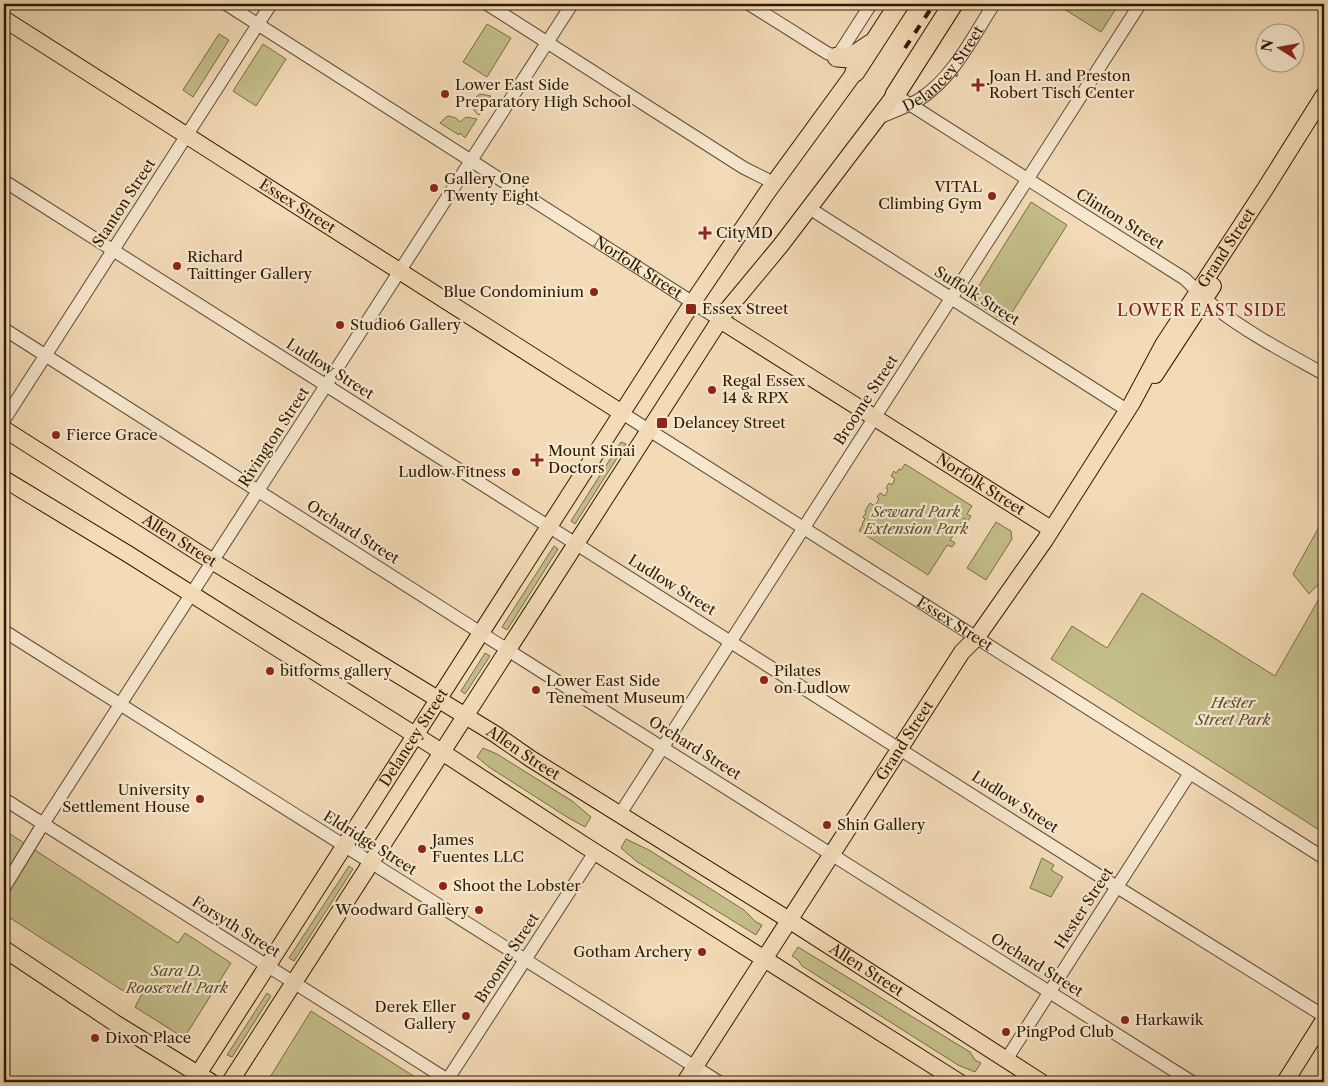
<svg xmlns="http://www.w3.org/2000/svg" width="1328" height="1086" font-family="'Libre Caslon Text',serif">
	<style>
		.green { fill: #c3be89; stroke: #7a6c44 }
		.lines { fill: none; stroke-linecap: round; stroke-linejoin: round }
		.minor-casing { stroke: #614a2e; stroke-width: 14 }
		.major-casing { stroke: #301a00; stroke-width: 18 }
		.highway-casing { stroke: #301a00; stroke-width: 21 }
		.minor { stroke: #f7e8d0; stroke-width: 12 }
		.major { stroke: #f3dbb7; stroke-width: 16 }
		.highway { stroke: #f3dbb7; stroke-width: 19 }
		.rail { stroke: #301a00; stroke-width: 4; stroke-dasharray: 9 9; stroke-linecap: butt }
		.poi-dot { fill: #8f2418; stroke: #f7e8d0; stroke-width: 2 }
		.labels { text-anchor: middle; stroke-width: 4.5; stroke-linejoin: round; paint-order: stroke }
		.street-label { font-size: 15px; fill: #301a00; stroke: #f7e8d0 }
		.poi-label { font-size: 15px; fill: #301a00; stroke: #f7e8d0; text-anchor: start }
		.park-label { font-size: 15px; font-style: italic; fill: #5c4b29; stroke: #f7e8d0 }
		.neighbourhood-label { font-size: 16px; letter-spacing: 1px; fill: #7a1f14; stroke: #f7e8d0 }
	</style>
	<rect width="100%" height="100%" fill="#f3dbb7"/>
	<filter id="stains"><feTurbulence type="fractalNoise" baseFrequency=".004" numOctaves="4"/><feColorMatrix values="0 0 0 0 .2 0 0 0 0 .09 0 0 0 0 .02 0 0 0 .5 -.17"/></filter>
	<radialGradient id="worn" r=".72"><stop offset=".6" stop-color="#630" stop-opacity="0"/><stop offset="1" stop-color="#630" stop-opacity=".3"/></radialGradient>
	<!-- green -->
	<g class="green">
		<polygon points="1056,4 1119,4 1101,32"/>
		<polygon points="487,24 511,38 487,77 463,62"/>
		<polygon points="219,34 229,40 193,97 183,90"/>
		<polygon points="263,44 286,59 256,106 233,91"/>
		<path d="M480 94 491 96 479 115C470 109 471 99 480 94Z"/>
		<polygon points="449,116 456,118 460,122 466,117 477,119 465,138 460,133 459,135 440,123 446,117"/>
		<polygon points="1031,202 1067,225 1006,322 970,300"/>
		<polygon points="621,442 626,444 575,524 571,521"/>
		<polygon points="905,464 972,506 967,514 971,516 968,521 964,518 950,540 955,543 952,547 947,545 928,575 859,531 863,524 862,523 865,519 863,517 866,513 865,511 870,503 875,506 879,499 877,497 880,493 885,496 888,490 886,488 889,483 892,485 895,479 891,476 894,471 896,473 899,469 901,470"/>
		<polygon points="996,522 1011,531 1012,539 986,580 967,568"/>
		<polygon points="1324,526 1324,578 1309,594 1293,574 1319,527"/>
		<polygon points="554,546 558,549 507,630 502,627"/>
		<polygon points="1324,590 1324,833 1051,659 1072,626 1107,648 1142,593 1275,676"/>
		<polygon points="485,653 490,656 465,694 461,691"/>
		<polygon points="483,748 497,754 572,801 591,817 585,827 567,817 489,767 477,757"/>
		<polygon points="4,830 178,943 185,933 231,963 184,1038 135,1007 143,992 130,985 125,992 4,914"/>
		<polygon points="626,839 649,850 744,910 756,922 762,925 756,935 636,861 621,848"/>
		<polygon points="1042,858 1054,865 1051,870 1063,877 1051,897 1030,888"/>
		<polygon points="349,866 353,869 294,961 289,958"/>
		<polygon points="798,947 970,1052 975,1060 981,1063 975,1072 958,1065 802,966 798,960 792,956"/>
		<polygon points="267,993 271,996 232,1057 227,1055"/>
		<polygon points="311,1011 423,1082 267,1082"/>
	</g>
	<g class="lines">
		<defs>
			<g id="minor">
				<path id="s1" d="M226 4 720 320"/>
				<polyline points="487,4 744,168 774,183"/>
				<polyline points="749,4 827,53 837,57 871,4"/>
				<path d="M895 95 1185 279C1195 289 1205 299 1216 308 1246 332 1290 355 1324 374"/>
				<path id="s2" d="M878 118C892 112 907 107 920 99 954 77 973 36 994 4"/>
				<polyline points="4,181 1109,882 1324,1016"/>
				<polyline points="809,208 1127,410"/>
				<polyline points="4,329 525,661 1192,1082"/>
				<path id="s3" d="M622 413 1324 858"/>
				<polyline points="4,420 271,4"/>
				<polyline points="4,631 719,1082"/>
				<polyline points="4,799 451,1082"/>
				<polyline points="620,814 1140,4"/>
				<polyline points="4,888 43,824 572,4"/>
				<polyline points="1006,1060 1190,773"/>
				<polyline points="446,1082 595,852"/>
			</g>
			<g id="major">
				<path id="s4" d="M4 19 622 413"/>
				<path id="s5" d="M720 320 1051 529"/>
				<polyline points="1155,375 1213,286"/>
				<path id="s6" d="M4 429 202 555 495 734 531 759 789 920 1041 1082"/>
				<polyline points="4,479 128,554 442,752 584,845 959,1082"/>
				<polyline points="4,949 115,1023 211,1082"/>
				<path id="s7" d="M193 1082 693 302 766 194 855 72"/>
				<polyline points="230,1082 723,315 781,245 895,95"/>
				<path id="s8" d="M685 1082 962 652 977 637 1045 540 1132 403 1163 345 1265 189 1324 95"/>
				<polyline points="1285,1082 1324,1020"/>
			</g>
			<g id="highway">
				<polyline points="837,57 850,58 871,44"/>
				<polyline points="855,72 899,4"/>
				<polyline points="895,95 953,4"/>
			</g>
		</defs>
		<!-- minor casing -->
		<use href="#minor" class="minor-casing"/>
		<!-- major casing -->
		<use href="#major" class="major-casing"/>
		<!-- highway casing -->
		<use href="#highway" class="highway-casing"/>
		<!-- minor -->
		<use href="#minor" class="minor"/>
		<!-- major -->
		<use href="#major" class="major"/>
		<!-- highway -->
		<use href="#highway" class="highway"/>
		<!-- rail -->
		<polyline class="rail" points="905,48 934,4"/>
	</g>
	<!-- markers -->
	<g class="poi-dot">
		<path d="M975.5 77.5h5v5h5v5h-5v5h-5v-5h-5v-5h5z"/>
		<circle cx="445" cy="94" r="5"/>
		<circle cx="434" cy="188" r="5"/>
		<circle cx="992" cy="196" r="5"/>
		<path d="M702.5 225.5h5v5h5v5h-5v5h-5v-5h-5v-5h5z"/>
		<circle cx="177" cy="266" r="5"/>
		<circle cx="594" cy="292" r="5"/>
		<rect x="685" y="303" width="12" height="12" rx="2.5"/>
		<circle cx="340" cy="325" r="5"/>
		<circle cx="712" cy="390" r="5"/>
		<rect x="656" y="417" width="12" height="12" rx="2.5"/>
		<circle cx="56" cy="435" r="5"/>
		<path d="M534.5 452.5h5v5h5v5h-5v5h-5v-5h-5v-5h5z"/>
		<circle cx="516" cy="472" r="5"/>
		<circle cx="270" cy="671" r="5"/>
		<circle cx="764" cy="680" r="5"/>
		<circle cx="536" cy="690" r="5"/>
		<circle cx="200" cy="799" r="5"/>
		<circle cx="827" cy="825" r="5"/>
		<circle cx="422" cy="849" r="5"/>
		<circle cx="443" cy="886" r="5"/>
		<circle cx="479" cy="910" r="5"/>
		<circle cx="702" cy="952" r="5"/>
		<circle cx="466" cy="1016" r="5"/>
		<circle cx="1125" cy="1020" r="5"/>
		<circle cx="1006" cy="1032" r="5"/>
		<circle cx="95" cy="1038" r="5"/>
	</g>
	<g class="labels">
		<!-- street labels -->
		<g class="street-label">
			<text dy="5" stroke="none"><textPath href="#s2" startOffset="84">Delancey Street</textPath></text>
			<text transform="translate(124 203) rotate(-57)" y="5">Stanton Street</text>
			<text dy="5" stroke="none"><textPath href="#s4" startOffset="348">Essex Street</textPath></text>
			<text transform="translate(1120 219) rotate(32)" y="5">Clinton Street</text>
			<text dy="5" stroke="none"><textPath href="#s8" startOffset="995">Grand Street</textPath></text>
			<text dy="5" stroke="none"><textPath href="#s1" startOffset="489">Norfolk Street</textPath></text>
			<text transform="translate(977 296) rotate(32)" y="5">Suffolk Street</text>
			<text transform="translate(330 369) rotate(32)" y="5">Ludlow Street</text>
			<text transform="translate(866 400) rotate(-57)" y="5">Broome Street</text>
			<text transform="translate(274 437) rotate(-57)" y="5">Rivington Street</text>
			<text dy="5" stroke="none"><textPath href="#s5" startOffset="308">Norfolk Street</textPath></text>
			<text transform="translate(353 532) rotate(32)" y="5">Orchard Street</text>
			<text dy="5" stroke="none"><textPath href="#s6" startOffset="208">Allen Street</textPath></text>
			<text transform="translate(672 585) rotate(32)" y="5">Ludlow Street</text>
			<text dy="5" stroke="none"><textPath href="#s3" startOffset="394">Essex Street</textPath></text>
			<text dy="5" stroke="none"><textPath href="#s7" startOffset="409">Delancey Street</textPath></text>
			<text dy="5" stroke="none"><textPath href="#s8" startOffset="406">Grand Street</textPath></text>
			<text transform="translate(695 748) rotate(32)" y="5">Orchard Street</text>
			<text dy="5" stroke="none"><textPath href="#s6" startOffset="612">Allen Street</textPath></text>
			<text transform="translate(1015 802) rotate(33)" y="5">Ludlow Street</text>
			<text transform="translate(370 843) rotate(32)" y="5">Eldridge Street</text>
			<text transform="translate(1084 908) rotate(-57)" y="5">Hester Street</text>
			<text transform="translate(236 927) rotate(32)" y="5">Forsyth Street</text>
			<text transform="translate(507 958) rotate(-57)" y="5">Broome Street</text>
			<text transform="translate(1037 965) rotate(32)" y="5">Orchard Street</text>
			<text dy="5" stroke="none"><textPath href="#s6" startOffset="1018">Allen Street</textPath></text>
		</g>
		<!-- poi labels -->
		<g class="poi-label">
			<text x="989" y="81">Joan H. and Preston<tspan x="989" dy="17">Robert Tisch Center</tspan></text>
			<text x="455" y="90">Lower East Side<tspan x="455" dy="17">Preparatory High School</tspan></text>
			<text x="444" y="184">Gallery One<tspan x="444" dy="17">Twenty Eight</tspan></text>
			<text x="982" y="192" text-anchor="end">VITAL<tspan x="982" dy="17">Climbing Gym</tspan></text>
			<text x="716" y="238">CityMD</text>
			<text x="187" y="262">Richard<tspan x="187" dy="17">Taittinger Gallery</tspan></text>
			<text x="584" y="297" text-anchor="end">Blue Condominium</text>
			<text x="702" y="314">Essex Street</text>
			<text x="350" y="330">Studio6 Gallery</text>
			<text x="722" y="386">Regal Essex<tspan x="722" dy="17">14 &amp; RPX</tspan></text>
			<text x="673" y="428">Delancey Street</text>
			<text x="66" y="440">Fierce Grace</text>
			<text x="548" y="456">Mount Sinai<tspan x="548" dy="17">Doctors</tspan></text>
			<text x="506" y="477" text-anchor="end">Ludlow Fitness</text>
			<text x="280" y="676">bitforms gallery</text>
			<text x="774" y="676">Pilates<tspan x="774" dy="17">on Ludlow</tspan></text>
			<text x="546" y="686">Lower East Side<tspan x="546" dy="17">Tenement Museum</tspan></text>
			<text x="190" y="795" text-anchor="end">University<tspan x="190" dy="17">Settlement House</tspan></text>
			<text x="837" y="830">Shin Gallery</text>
			<text x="432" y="845">James<tspan x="432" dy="17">Fuentes LLC</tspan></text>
			<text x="453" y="891">Shoot the Lobster</text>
			<text x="469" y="915" text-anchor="end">Woodward Gallery</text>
			<text x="692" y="957" text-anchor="end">Gotham Archery</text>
			<text x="456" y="1012" text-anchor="end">Derek Eller<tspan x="456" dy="17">Gallery</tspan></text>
			<text x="1135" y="1025">Harkawik</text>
			<text x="1016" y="1037">PingPod Club</text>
			<text x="105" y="1043">Dixon Place</text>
		</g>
		<!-- park labels -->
		<g class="park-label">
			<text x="916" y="517">Seward Park<tspan x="916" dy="17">Extension Park</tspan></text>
			<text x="1233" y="708">Hester<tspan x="1233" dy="17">Street Park</tspan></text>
			<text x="177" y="976">Sara D.<tspan x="177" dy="17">Roosevelt Park</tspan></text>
		</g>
		<!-- neighbourhood labels -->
		<g class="neighbourhood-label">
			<text x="1202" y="316">LOWER EAST SIDE</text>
		</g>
	</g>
	<!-- margin -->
	<rect width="1328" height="1086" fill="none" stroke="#f3dbb7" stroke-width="20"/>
	<rect x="5" y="5" width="1318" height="1076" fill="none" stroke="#301a00" stroke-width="2.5"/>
	<rect x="10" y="10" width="1308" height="1066" fill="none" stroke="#301a00"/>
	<!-- north arrow -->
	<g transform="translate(1280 48) rotate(281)"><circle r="24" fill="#f7e8d0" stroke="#a7967d"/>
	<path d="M0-4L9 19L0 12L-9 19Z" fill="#8f2418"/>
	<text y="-8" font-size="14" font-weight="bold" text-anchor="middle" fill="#301a00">N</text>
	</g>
	<rect width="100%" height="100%" filter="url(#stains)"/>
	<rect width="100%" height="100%" fill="url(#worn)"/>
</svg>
